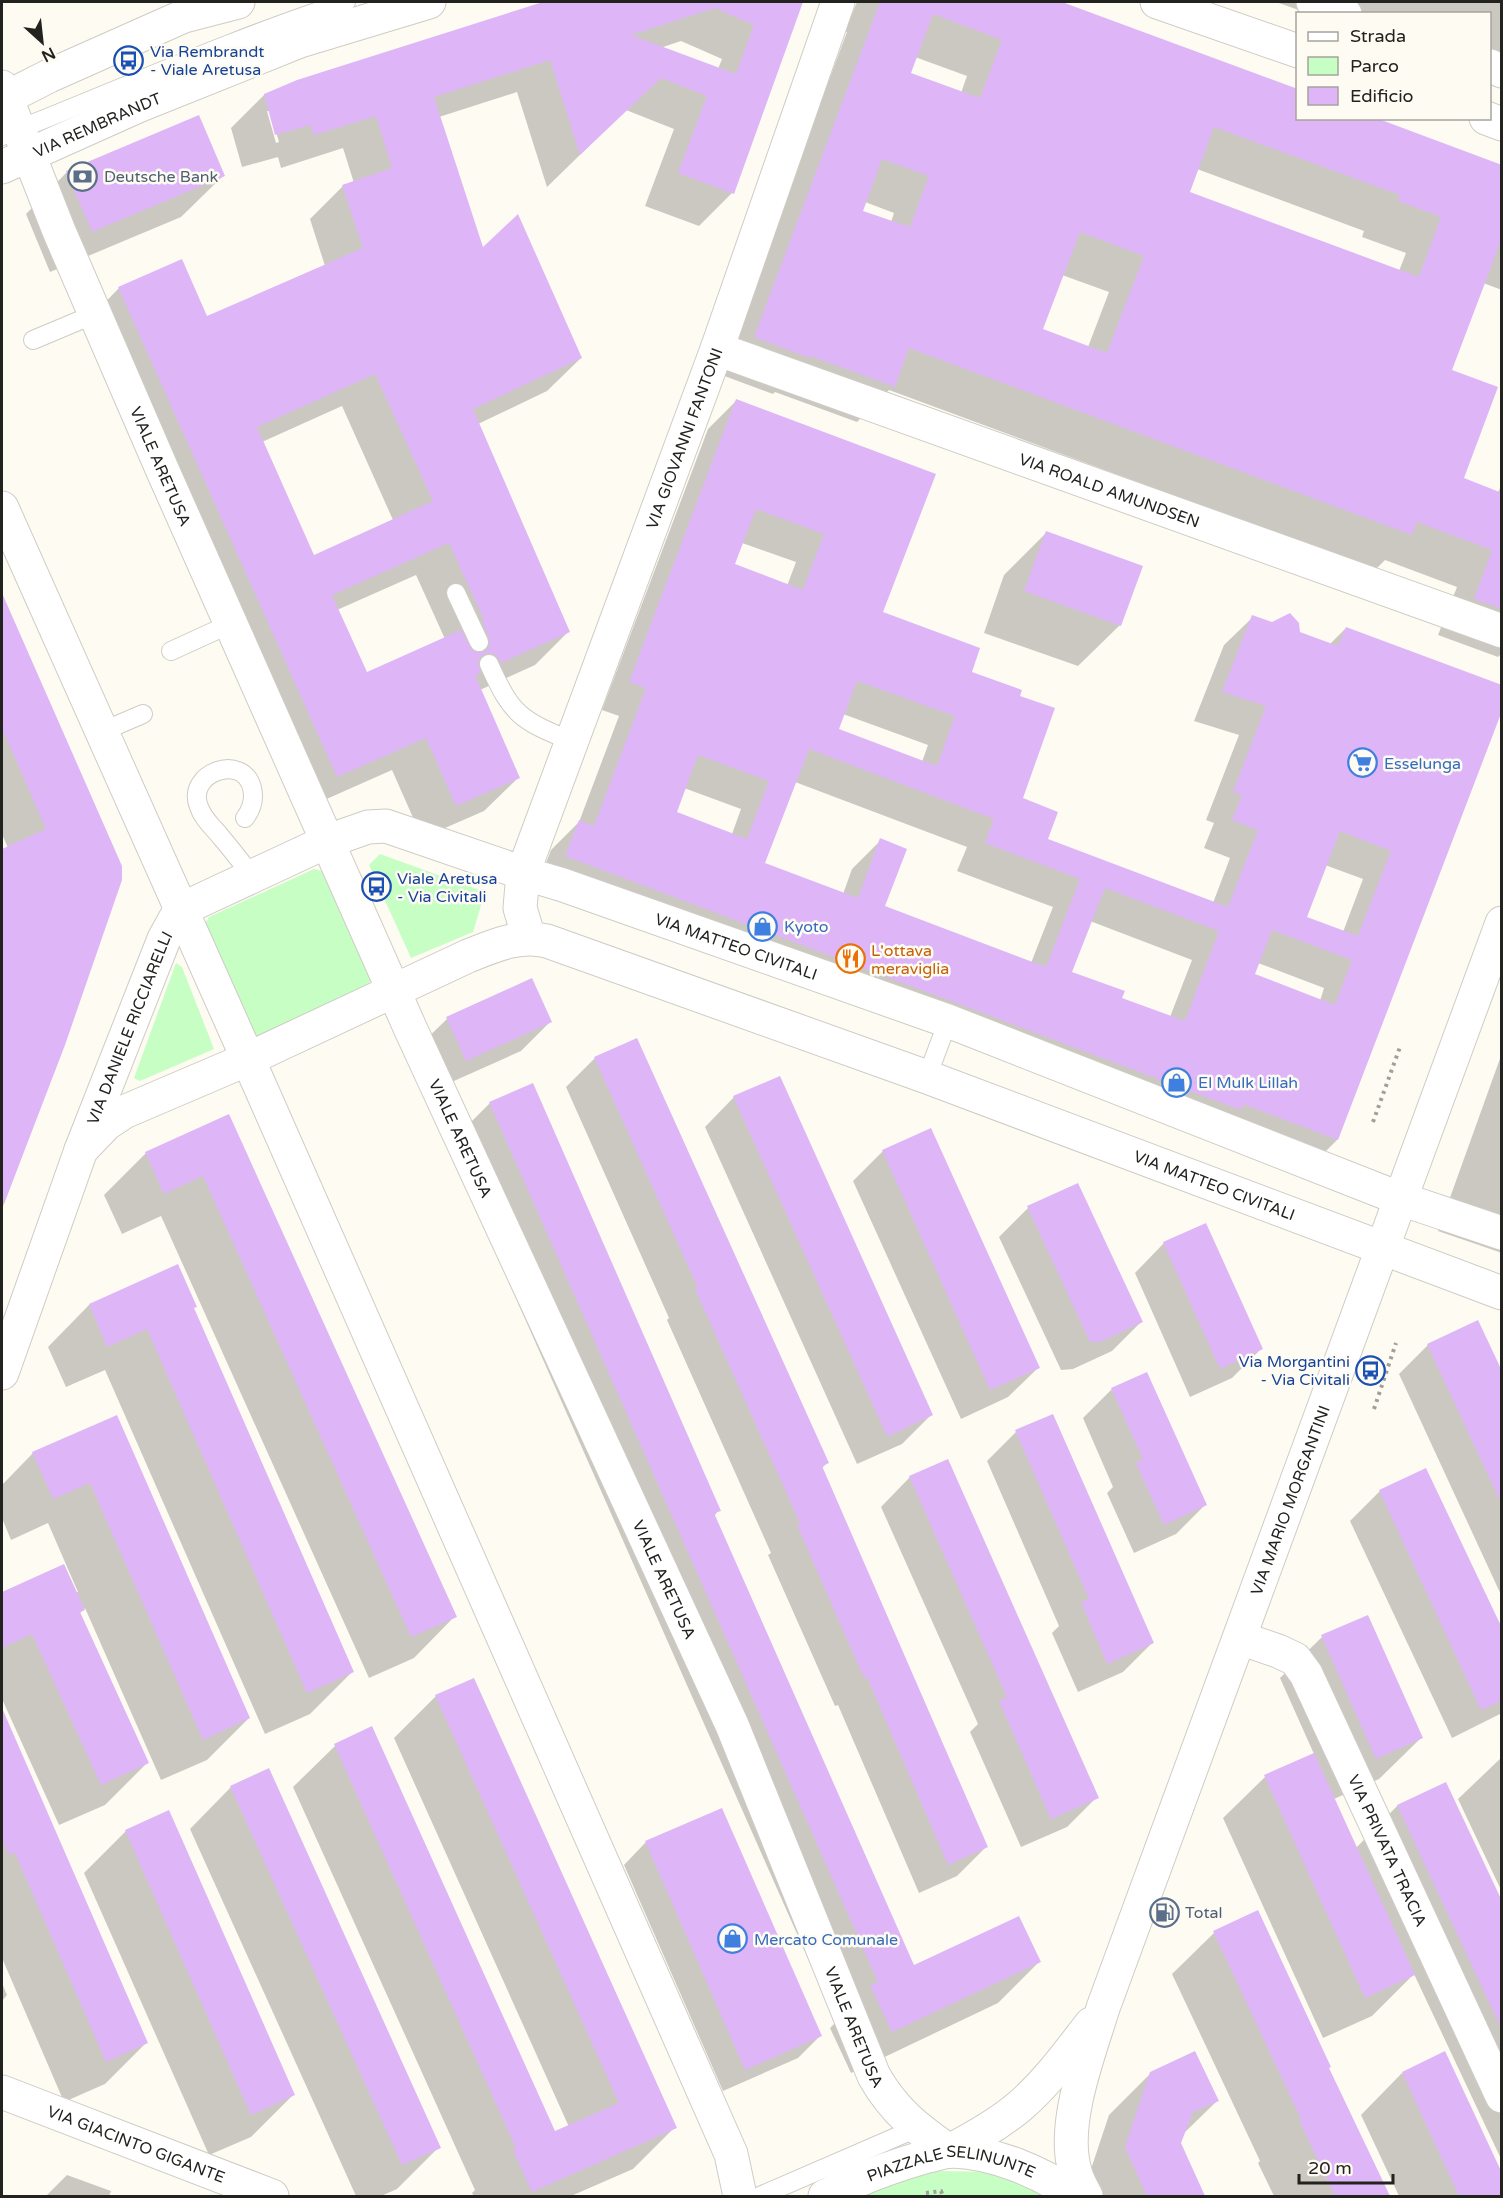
<svg xmlns="http://www.w3.org/2000/svg" width="1503" height="2198" font-family="'Varela Round',sans-serif">
	<style>
		.green { fill: #c6fec4 }
		.shadow { fill: #0003; fill-rule: evenodd }
		.building { fill: #deb6f8; fill-rule: evenodd }
		.lines { fill: none; stroke-linecap: round; stroke-linejoin: round }
		.lane-casing { stroke: #ceccc4; stroke-width: 20 }
		.street-casing { stroke: #ceccc4; stroke-width: 35 }
		.secondary-casing { stroke: #ceccc4; stroke-width: 35 }
		.path { stroke: #a09f99; stroke-width: 4; stroke-dasharray: 3 4.5; stroke-linecap: butt }
		.lane { stroke: #fff; stroke-width: 18 }
		.street { stroke: #fff; stroke-width: 33 }
		.secondary { stroke: #fff; stroke-width: 33 }
		.labels { text-anchor: middle; stroke-width: 5; stroke-linejoin: round; paint-order: stroke }
		.transit-label { font-size: 16px; fill: #164399; stroke: #fefbf3; text-anchor: start }
		.street-label { font-size: 16px; fill: #22221f; stroke: #fefbf3 }
		.service-label { font-size: 16px; fill: #4e5e75; stroke: #fefbf3; text-anchor: start }
		.shop-label { font-size: 16px; fill: #366cbe; stroke: #fefbf3; text-anchor: start }
		.food-label { font-size: 16px; fill: #c56008; stroke: #fefbf3; text-anchor: start }
	</style>
	<rect width="100%" height="100%" fill="#fefbf3"/>
	<!-- green -->
	<g class="green">
		<polygon points="380,854 485,892 473,932 411,958 369,865"/>
		<polygon points="314,869 329,873 374,974 364,992 262,1036 246,1034 201,931 209,917"/>
		<polygon points="176,963 182,967 214,1049 140,1081 134,1078"/>
		<polygon points="937,2171 998,2172 1055,2196 855,2196 887,2184"/>
	</g>
	<!-- shadow -->
	<g class="shadow">
		<path d="M552 2H802L732 193 699 226 645 206 674 129 626 110 547 187 517 92 439 117 482 250 581 358 547 391 478 424 568 632 535 665 480 690 518 778 484 811 422 838 392 770 304 809 86 322 119 288 207 318 325 266 310 219 343 186 354 183 343 148 281 168 278 157 242 167 231 128 264 95 298 81ZM681 41 722 59 718 69 660 48ZM267 111H270L279 142 276 143ZM342 406 393 520 313 557 262 442ZM416 575 445 639 366 674 337 610Z"/>
		<path d="M857 2H1057L1298 91V118L1502 166V290L1483 283 1450 371 1462 479 1498 493 1502 483V653L1498 657 1438 635 1457 587 1385 560 1375 570 889 390 857 422 775 392 773 394 719 374 847 32 845 31ZM915 57 967 76 961 93 909 74ZM1197 169 1364 231 1362 237 1406 253 1399 271 1188 193ZM865 202 894 213 891 222 861 212ZM1062 275 1109 292 1088 347 1041 330Z"/>
		<polygon points="1276,2 1502,2 1502,82 1490,78 1490,14 1310,14"/>
		<polygon points="67,172 223,176 181,217 50,272 26,214"/>
		<path d="M737 400 881 613 970 673 1018 697 1021 799 1046 840 1213 903 1230 858 1204 848 1214 823 1206 820 1239 735 1194 721 1224 645 1253 617 1330 644 1346 628 1502 687 1337 1140 1309 1168 538 884 551 850 579 822 619 716 602 710 708 429ZM742 543 796 562 787 586 733 565ZM843 714 928 745 922 762 837 730ZM795 782 967 847 957 871 1053 907 1031 963 883 907 881 840 852 869 843 894 763 864ZM684 788 741 809 732 834 675 813ZM1325 865 1363 879 1343 932 1305 918ZM1090 921 1192 960 1170 1017 1120 999 1070 972ZM1258 963 1324 988 1320 1001 1253 975Z"/>
		<polygon points="1046,533 1120,625 1078,666 984,633 1004,575"/>
		<polygon points="2,596 121,866 63,1045 2,1209 2,978 8,959 2,957 26,878 13,860 2,889 2,850 8,848 2,834"/>
		<polygon points="531,980 550,1022 521,1051 436,1089 417,1048 447,1019"/>
		<polygon points="1502,1053 1502,1253 1438,1231"/>
		<polygon points="595,1058 827,1463 821,1469 986,1847 957,1876 919,1893 838,1705 835,1706 768,1555 771,1553 667,1320 669,1318 566,1087"/>
		<polygon points="734,1097 931,1415 902,1444 857,1464 705,1127"/>
		<polygon points="490,1103 719,1510 714,1516 913,1967 1039,1962 998,2003 851,2073 830,2028 836,2022 448,1145"/>
		<polygon points="228,1116 455,1616 414,1658 369,1678 161,1216 122,1234 104,1195 146,1153"/>
		<polygon points="883,1151 1038,1368 1008,1397 961,1419 853,1181"/>
		<polygon points="1028,1208 1141,1322 1112,1351 1073,1369 1061,1370 999,1237"/>
		<polygon points="1164,1243 1261,1349 1232,1378 1190,1397 1135,1273"/>
		<polygon points="178,1266 193,1309 352,1672 310,1714 265,1734 105,1370 66,1387 48,1347 89,1305"/>
		<polygon points="1428,1345 1502,1374 1502,1597 1399,1374"/>
		<polygon points="1112,1389 1205,1505 1176,1534 1134,1553 1107,1493 1113,1487 1083,1418"/>
		<polygon points="116,1417 249,1718 207,1760 161,1780 85,1608 79,1614 147,1763 105,1805 59,1825 2,1699 2,1594 63,1566 75,1593 78,1592 48,1523 11,1540 2,1518 2,1485 33,1453"/>
		<polygon points="1016,1432 1152,1643 1123,1672 1078,1692 1052,1633 1059,1626 987,1461"/>
		<polygon points="1426,1470 1502,1632 1502,1713 1452,1738 1350,1521 1379,1492"/>
		<polygon points="910,1477 1097,1797 1067,1827 1021,1847 970,1732 978,1724 881,1507"/>
		<polygon points="1322,1637 1421,1738 1379,1779 1334,1799 1356,1848 1397,1806 1446,1784 1502,1904 1502,2161 1414,1974 1372,2016 1323,2038 1223,1818 1265,1777 1314,1754 1280,1678"/>
		<polygon points="436,1696 675,2127 633,2169 571,2196 474,2196 472,2193 475,2190 293,1787 335,1746 372,1728 554,2133 569,2127 394,1738"/>
		<polygon points="7,1724 146,2043 105,2084 64,2102 2,1958 2,1726"/>
		<polygon points="1502,1757 1502,1892 1458,1799"/>
		<polygon points="231,1787 439,2147 397,2189 381,2196 356,2196 190,1829"/>
		<polygon points="126,1831 293,2095 251,2137 209,2155 84,1873"/>
		<polygon points="646,1842 820,2036 798,2058 723,2091 624,1865"/>
		<polygon points="1257,1912 1328,2068 1388,2196 1274,2196 1258,2163 1260,2161 1172,1974 1214,1933"/>
		<polygon points="2,1983 7,1995 2,2001"/>
		<polygon points="1151,2073 1217,2101 1182,2135 1179,2143 1203,2196 1087,2196 1084,2190 1109,2115"/>
		<polygon points="1402,2073 1502,2177 1502,2196 1399,2196 1361,2115"/>
		<polygon points="67,2175 111,2191 109,2196 46,2196"/>
	</g>
	<!-- building -->
	<g class="building">
		<path d="M543 2H803L734 194 678 173 707 96 661 78 580 155 550 60 434 97 483 247 518 214 582 358 473 409 570 632 501 663 496 655 491 653 485 654 479 658 478 664 481 673 475 675 520 778 456 806 426 738 337 777 118 287 182 259 207 316 363 248 342 185 392 168 376 116 314 135 311 125 275 135 264 94 297 80ZM715 8 754 25 736 74 631 35ZM375 374 433 501 314 555 257 427ZM449 543 484 620 482 621 489 638V648L483 652 473 651 461 630 367 672 332 595Z"/>
		<path d="M880 2H1062L1298 89V118H1376L1502 165V238L1452 370 1498 387 1464 478 1502 493V609L1474 599 1492 550 1417 522 1412 535 909 348 895 387 811 356 810 358 754 337ZM933 14 1002 40 980 98 911 73ZM1214 127 1400 195 1398 201 1441 217 1419 277 1190 192ZM882 159 929 176 910 227 863 211ZM1080 232 1144 256 1107 353 1043 329Z"/>
		<polygon points="199,115 225,176 92,232 66,171"/>
		<path d="M736 399 936 474 883 612 980 648 972 672 1022 690 1020 696 1055 708 1023 798 1058 812 1048 839 1228 907 1258 830 1232 820 1242 795 1233 792 1266 706 1222 692 1252 615 1272 622 1290 613 1299 623 1300 632 1338 646 1346 627 1502 685V711L1338 1140 1243 1104 1241 1110 565 856 579 820 594 826 646 688 629 682ZM756 509 824 534 803 590 735 564ZM857 681 955 716 937 766 839 729ZM809 749 994 819 985 843 1080 879 1046 967 885 906 907 849 880 838 858 898 765 863ZM698 755 769 781 747 839 677 812ZM1340 831 1391 851 1358 936 1307 917ZM1105 888 1219 931 1185 1021 1122 998 1125 991 1072 972ZM1272 930 1352 960 1335 1005 1255 974Z"/>
		<polygon points="1046,531 1143,566 1121,626 1024,591"/>
		<polygon points="2,593 122,866 122,880 65,1045 4,1204 2,1203 2,849 46,829 2,728"/>
		<polygon points="532,978 552,1022 466,1061 446,1017"/>
		<polygon points="637,1038 829,1463 822,1466 988,1847 948,1865 867,1677 864,1678 797,1525 800,1523 695,1289 698,1288 594,1057"/>
		<polygon points="780,1076 933,1415 891,1435 887,1436 733,1096"/>
		<polygon points="533,1083 721,1511 714,1513 914,1965 1019,1916 1041,1962 892,2032 870,1985 878,1982 489,1102"/>
		<polygon points="229,1114 457,1617 411,1637 203,1176 164,1194 145,1152"/>
		<polygon points="931,1128 1040,1368 990,1390 882,1150"/>
		<polygon points="1078,1183 1143,1322 1100,1342 1090,1342 1027,1206"/>
		<polygon points="1206,1223 1263,1349 1220,1369 1163,1242"/>
		<polygon points="178,1264 197,1307 194,1308 354,1672 307,1693 147,1329 107,1347 89,1304"/>
		<polygon points="1478,1320 1502,1371 1502,1505 1427,1344"/>
		<polygon points="1147,1372 1207,1505 1164,1525 1136,1463 1143,1459 1111,1388"/>
		<polygon points="1053,1414 1154,1643 1107,1664 1081,1602 1089,1599 1015,1430"/>
		<polygon points="117,1415 250,1718 203,1740 90,1483 53,1499 32,1452"/>
		<polygon points="948,1459 1099,1798 1051,1819 999,1701 1007,1697 909,1476"/>
		<polygon points="1426,1468 1502,1628 1502,1701 1481,1710 1379,1490"/>
		<polygon points="64,1564 85,1610 80,1612 149,1763 101,1785 32,1634 2,1648 2,1592"/>
		<polygon points="1368,1615 1423,1738 1376,1759 1321,1635"/>
		<polygon points="474,1678 677,2128 532,2192 513,2150 516,2148 334,1744 372,1726 555,2131 619,2103 435,1695"/>
		<polygon points="2,1708 148,2043 106,2062 15,1853 9,1855 2,1839"/>
		<polygon points="1314,1753 1415,1975 1365,1998 1264,1775"/>
		<polygon points="269,1768 441,2148 402,2165 230,1786"/>
		<polygon points="1446,1782 1502,1901 1502,2030 1397,1805"/>
		<polygon points="722,1808 822,2036 745,2070 645,1841"/>
		<polygon points="169,1810 295,2095 251,2115 125,1830"/>
		<polygon points="1258,1910 1331,2067 1329,2068 1390,2196 1335,2196 1299,2120 1301,2119 1213,1931"/>
		<polygon points="1195,2051 1219,2101 1193,2112 1181,2143 1205,2196 1147,2196 1125,2147 1150,2072"/>
		<polygon points="1445,2051 1502,2173 1502,2196 1459,2196 1402,2072"/>
	</g>
	<g class="lines">
		<defs>
			<g id="lane">
				<path d="M2 136C117 91 229 40 346 2"/>
				<polyline points="33,340 95,314"/>
				<polyline points="456,593 479,642"/>
				<polyline points="171,651 230,624"/>
				<path d="M489 664C512 715 520 720 571 741"/>
				<polyline points="101,732 143,714"/>
				<path d="M245 818C251 810 255 800 252 788 243 752 185 773 199 807 203 819 213 827 221 837 232 850 242 863 252 876"/>
				<polyline points="927,1077 948,1021"/>
				<polyline points="760,2196 917,2128"/>
			</g>
			<g id="street">
				<polyline points="1157,2 1298,51"/>
				<polyline points="1313,2 1345,14"/>
				<polyline points="1490,66 1502,71"/>
				<polyline points="1486,118 1502,124"/>
				<path id="s1" d="M29 155 59 231 162 469 411 1030 732 1725 874 2076C894 2111 916 2128 949 2151"/>
				<path id="s2" d="M717 349 1502 631"/>
				<polyline points="2,508 248,1059 731,2154 740,2196"/>
				<path id="s3" d="M180 910 328 841 368 827 386 826 523 873 563 885 948 1021 1401 1199 1502 1233"/>
				<path id="s4" d="M529 938 520 908 523 873 717 349 838 2"/>
				<path id="s5" d="M81 1150 106 1124 124 1112 248 1059 468 956C493 946 520 934 547 941L927 1077 1502 1293"/>
				<path id="s6" d="M2 1373 81 1150 164 939 180 910"/>
				<path id="s7" d="M1240 1638 1278 1651 1295 1659 1306 1674 1502 2096"/>
				<path id="s8" d="M2 2092 272 2196"/>
				<path d="M949 2151C974 2138 999 2124 1020 2106 1048 2082 1069 2052 1091 2024"/>
				<path id="s9" d="M825 2196C857 2179 893 2166 928 2156 936 2155 944 2151 951 2151 994 2152 1041 2172 1075 2196"/>
				<path id="s10" d="M1086 2196C1082 2188 1077 2180 1075 2171 1061 2124 1089 2054 1103 2008L1502 923"/>
			</g>
			<g id="secondary">
				<polyline points="2,87 29,155"/>
				<polyline points="2,100 49,76 184,16 238,2"/>
				<path id="s11" d="M2 167 138 106 300 41 429 2"/>
			</g>
		</defs>
		<!-- lane casing -->
		<use href="#lane" class="lane-casing"/>
		<!-- street casing -->
		<use href="#street" class="street-casing"/>
		<!-- secondary casing -->
		<use href="#secondary" class="secondary-casing"/>
		<!-- path -->
		<g class="path">
			<polyline points="1373,1122 1400,1047"/>
			<polyline points="1374,1409 1396,1343"/>
			<polyline points="926,2193 941,2191 943,2196"/>
		</g>
		<!-- lane -->
		<use href="#lane" class="lane"/>
		<!-- street -->
		<use href="#street" class="street"/>
		<!-- secondary -->
		<use href="#secondary" class="secondary"/>
	</g>
	<!-- icons -->
	<defs>
		<symbol id="bus-ring" viewBox="-11 -11 22 22"><circle r="9.5" fill="#fefbf3" stroke="#1a4fb4" stroke-width="1.5"/><path d="M-5-6H5V4H4V6H2V4H-2V6H-4V4H-5ZM-3.5-4V0h7V-4ZM-3.5 1.2v1.5H-2V1.2ZM2 1.2v1.5H3.5V1.2Z" fill="#1a4fb4"/></symbol>
		<symbol id="bank-ring" viewBox="-11 -11 22 22"><circle r="9.5" fill="#fefbf3" stroke="#5c6f8a" stroke-width="1.5"/><path d="M-6-4H6V4H-6ZM0-2.3a2.3 2.3 0 1 0 0 4.6a2.3 2.3 0 1 0 0-4.6Z" fill="#5c6f8a"/></symbol>
		<symbol id="supermarket-ring" viewBox="-11 -11 22 22"><circle r="9.5" fill="#fefbf3" stroke="#3f7fe0" stroke-width="1.5"/><path d="M-6-5.5h2.5l.6 2H6L4.5 2H-2.5L-4.4-4H-6ZM-1.5 3.2a1.3 1.3 0 1 0 .1 0ZM3 3.2a1.3 1.3 0 1 0 .1 0Z" fill="#3f7fe0"/></symbol>
		<symbol id="shop-ring" viewBox="-11 -11 22 22"><circle r="9.5" fill="#fefbf3" stroke="#3f7fe0" stroke-width="1.5"/><path d="M-5-2.5h2.3a2.7 3.5 0 0 1 5.4 0H5L5.5 6h-11ZM-1.5-2.5h3a1.5 2.3 0 0 0-3 0Z" fill="#3f7fe0"/></symbol>
		<symbol id="restaurant-ring" viewBox="-11 -11 22 22"><circle r="9.5" fill="#fefbf3" stroke="#e8710a" stroke-width="1.5"/><path d="M-5-6h1v4h1v-4h1v4h1v-4h1v5L-1.5 .5V6h-2V.5L-5-1ZM5-6V6H3V1.5H1.5Q1.5-4 5-6Z" fill="#e8710a"/></symbol>
		<symbol id="fuel-ring" viewBox="-11 -11 22 22"><circle r="9.5" fill="#fefbf3" stroke="#5c6f8a" stroke-width="1.5"/><path d="M-5.5-6h7V0h2V4h1.3V-2.5L3-4.5l.8-.8L6-3V5H2.5V1h-1V6h-7ZM-4.2-4.7v3.2H.2V-4.7Z" fill="#5c6f8a"/></symbol>
	</defs>
	<g fill-rule="evenodd">
		<use href="#bus-ring" x="112" y="44" width="33" height="33"/>
		<use href="#bank-ring" x="66" y="160" width="33" height="33"/>
		<use href="#supermarket-ring" x="1346" y="746" width="33" height="33"/>
		<use href="#bus-ring" x="360" y="870" width="33" height="33"/>
		<use href="#shop-ring" x="746" y="910" width="33" height="33"/>
		<use href="#restaurant-ring" x="834" y="942" width="33" height="33"/>
		<use href="#shop-ring" x="1160" y="1066" width="33" height="33"/>
		<use href="#bus-ring" x="1354" y="1354" width="33" height="33"/>
		<use href="#fuel-ring" x="1148" y="1896" width="33" height="33"/>
		<use href="#shop-ring" x="716" y="1922" width="33" height="33"/>
	</g>
	<g class="labels">
		<!-- transit labels -->
		<g class="transit-label">
			<text x="150" y="57">Via Rembrandt<tspan x="150" dy="18">- Viale Aretusa</tspan></text>
			<text x="397" y="884">Viale Aretusa<tspan x="397" dy="18">- Via Civitali</tspan></text>
			<text x="1350" y="1367" text-anchor="end">Via Morgantini<tspan x="1350" dy="18">- Via Civitali</tspan></text>
		</g>
		<!-- street labels -->
		<g class="street-label">
			<text dy="6" stroke="none"><textPath href="#s11" startOffset="104">VIA REMBRANDT</textPath></text>
			<text dy="6" stroke="none"><textPath href="#s4" startOffset="530">VIA GIOVANNI FANTONI</textPath></text>
			<text dy="6" stroke="none"><textPath href="#s1" startOffset="338">VIALE ARETUSA</textPath></text>
			<text dy="6" stroke="none"><textPath href="#s2" startOffset="417">VIA ROALD AMUNDSEN</textPath></text>
			<text dy="6" stroke="none"><textPath href="#s3" startOffset="594">VIA MATTEO CIVITALI</textPath></text>
			<text dy="6" stroke="none"><textPath href="#s6" startOffset="368">VIA DANIELE RICCIARELLI</textPath></text>
			<text dy="6" stroke="none"><textPath href="#s1" startOffset="1074">VIALE ARETUSA</textPath></text>
			<text dy="6" stroke="none"><textPath href="#s5" startOffset="1228">VIA MATTEO CIVITALI</textPath></text>
			<text dy="6" stroke="none"><textPath href="#s10" startOffset="736">VIA MARIO MORGANTINI</textPath></text>
			<text dy="6" stroke="none"><textPath href="#s1" startOffset="1560">VIALE ARETUSA</textPath></text>
			<text dy="6" stroke="none"><textPath href="#s7" startOffset="272">VIA PRIVATA TRACIA</textPath></text>
			<text dy="6" stroke="none"><textPath href="#s1" startOffset="2046">VIALE ARETUSA</textPath></text>
			<text dy="6" stroke="none"><textPath href="#s8" startOffset="144">VIA GIACINTO GIGANTE</textPath></text>
			<text dy="6" stroke="none"><textPath href="#s9" startOffset="134">PIAZZALE SELINUNTE</textPath></text>
		</g>
		<!-- service labels -->
		<g class="service-label">
			<text x="104" y="182">Deutsche Bank</text>
			<text x="1185" y="1918">Total</text>
		</g>
		<!-- shop labels -->
		<g class="shop-label">
			<text x="1384" y="769">Esselunga</text>
			<text x="784" y="932">Kyoto</text>
			<text x="1198" y="1088">El Mulk Lillah</text>
			<text x="754" y="1945">Mercato Comunale</text>
		</g>
		<!-- food labels -->
		<g class="food-label">
			<text x="871" y="956">L'ottava<tspan x="871" dy="18">meraviglia</tspan></text>
		</g>
	</g>
	<!-- border -->
	<rect width="1503" height="2198" fill="none" stroke="#22221f" stroke-width="6"/>
	<!-- legend -->
	<rect x="1296" y="12" width="195" height="108" fill="#fefbf3" stroke="#a6a49e" stroke-width="1.5"/>
	<rect x="1308" y="32" width="30" height="9" fill="#ffffff" stroke="#a6a49e" stroke-width="1.5"/>
	<text x="1350" y="42" font-size="18" fill="#22221f">Strada</text>
	<rect x="1308" y="57" width="30" height="18" fill="#c6fec4" stroke="#a6a49e" stroke-width="1.5"/>
	<text x="1350" y="72" font-size="18" fill="#22221f">Parco</text>
	<rect x="1308" y="87" width="30" height="18" fill="#deb6f8" stroke="#a6a49e" stroke-width="1.5"/>
	<text x="1350" y="102" font-size="18" fill="#22221f">Edificio</text>
	<!-- north arrow -->
	<g transform="translate(42 42) rotate(153)" stroke="#fefbf3" stroke-width="4.5" paint-order="stroke">
	<path d="M0-4.5L10 22L0 15L-10 22Z" fill="#22221f"/>
	<text y="-9" font-size="16" font-weight="bold" text-anchor="middle" fill="#22221f">N</text>
	</g>
	<!-- scale -->
	<path d="M1299 2174v9h94v-9" fill="none" stroke="#22221f" stroke-width="3"/>
	<text x="1308" y="2174" font-size="18" fill="#22221f" stroke="#fefbf3" stroke-width="4.5" paint-order="stroke">20 m</text>
</svg>
